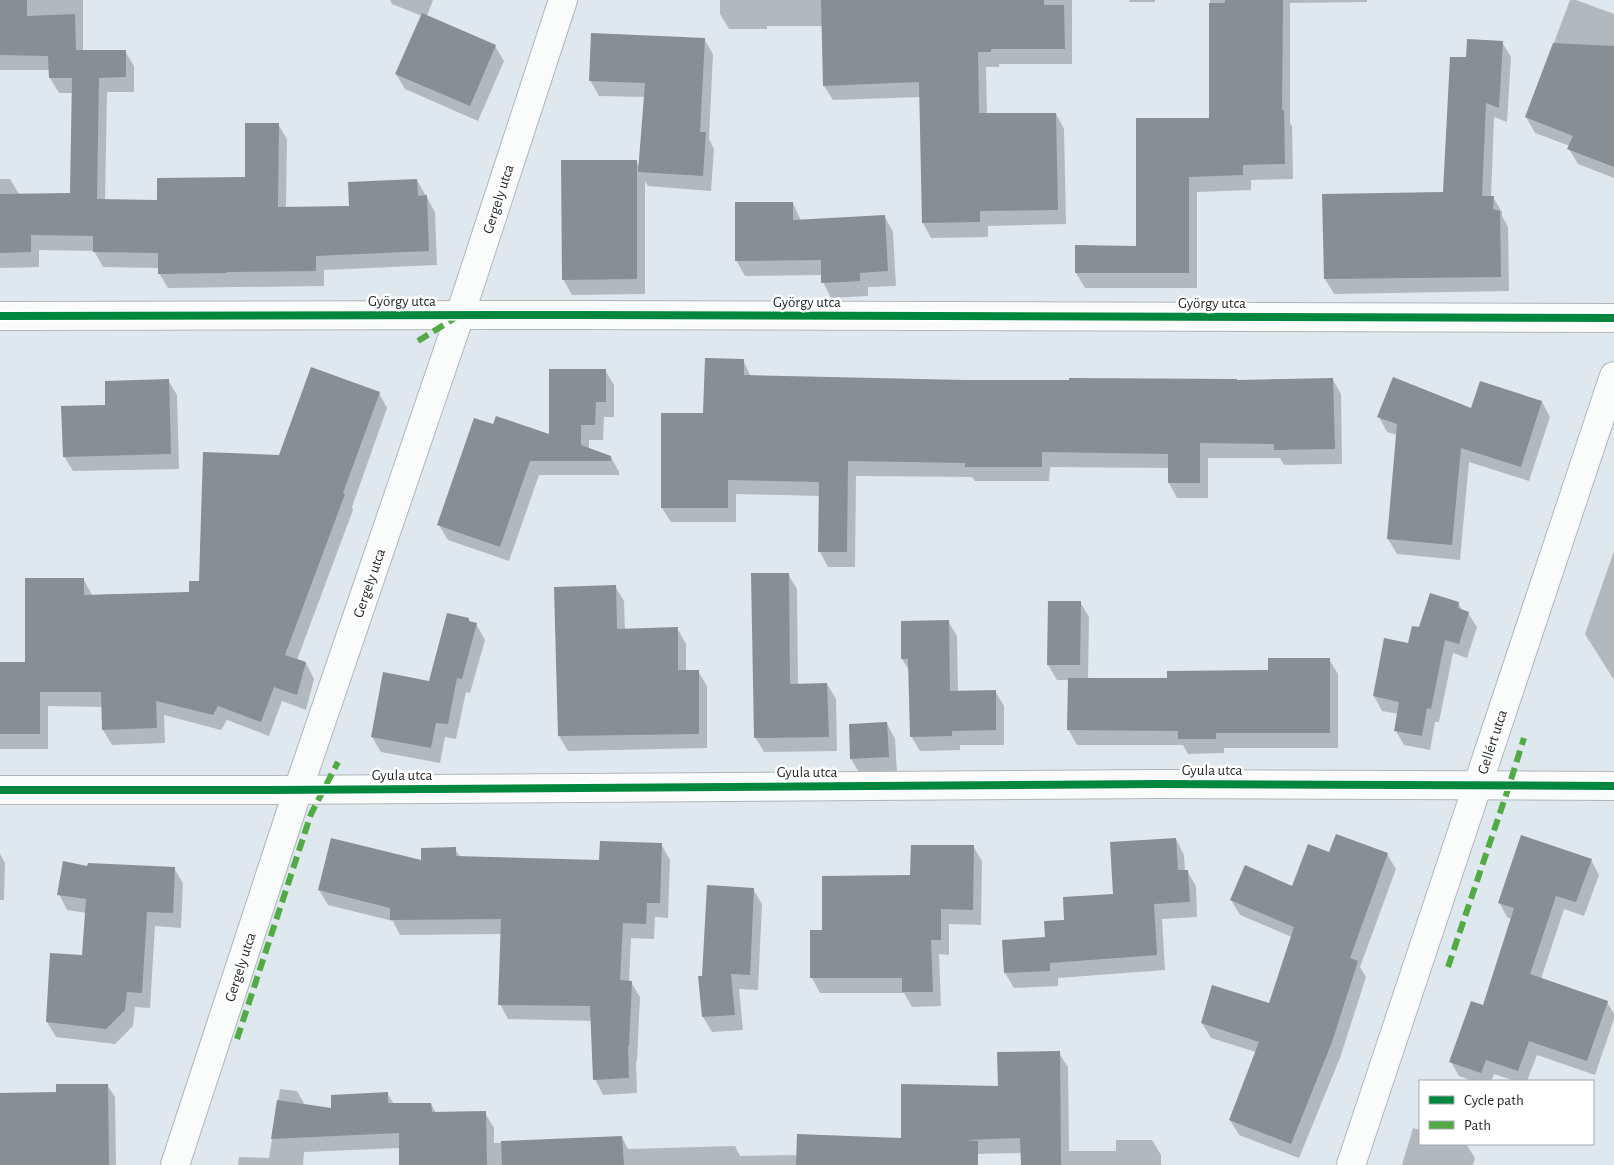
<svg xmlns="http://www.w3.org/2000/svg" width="1614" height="1165" font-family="'Alegreya Sans',sans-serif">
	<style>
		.shadow { fill: #0003 }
		.building { fill: #888e93 }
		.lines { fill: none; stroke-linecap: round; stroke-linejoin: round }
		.street-casing { stroke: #afb6ba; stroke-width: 30 }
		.street { stroke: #fafcfc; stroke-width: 28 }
		.quiet { stroke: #52aa44; stroke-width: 6; stroke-dasharray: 12 6; stroke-linecap: butt }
		.cycleway-casing { stroke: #fff; stroke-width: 11 }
		.cycleway { stroke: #00873e; stroke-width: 8 }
		.labels { text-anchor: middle; stroke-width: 5; stroke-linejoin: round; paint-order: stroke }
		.street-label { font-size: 15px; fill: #1e2428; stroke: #fff }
	</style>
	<rect width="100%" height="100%" fill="#dfe8ee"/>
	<!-- shadow -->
	<g class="shadow">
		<polygon points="0,0 83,0 83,52 125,51 134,66 134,92 107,92 105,201 158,201 247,178 278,124 287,139 286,208 350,207 417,180 435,212 437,265 324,270 324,286 168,288 159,273 159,268 103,267 94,251 39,250 39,267 0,268 0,179 10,179 19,194 71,194 73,93 59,93 50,78 50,70 0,70"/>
		<polygon points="390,0 433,0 427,16 495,46 504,61 478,121 405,89 396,74 422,16 392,4"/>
		<polygon points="720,0 1072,0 1072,64 999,64 999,67 986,67 987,115 1056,114 1064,129 1066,224 988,226 988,237 931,238 923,223 921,97 833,100 824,86 823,26 767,26 767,29 729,29 720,14"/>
		<polygon points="1129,0 1155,0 1155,2 1130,2"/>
		<polygon points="1210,0 1367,0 1367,2 1290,3 1290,123 1292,126 1293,179 1251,180 1251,190 1197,192 1197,288 1085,288 1076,273 1137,247 1210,119"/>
		<polygon points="1570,0 1576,0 1614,14 1614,178 1578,164 1569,149 1570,146 1535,133 1526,117"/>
		<polygon points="704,39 713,54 709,139 714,149 711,191 648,186 645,181 645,294 572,295 563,279 636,161 640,167 645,97 599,96 590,80"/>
		<polygon points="1502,42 1511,57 1507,122 1494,117 1491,197 1493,197 1502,212 1502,216 1508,227 1509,291 1334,294 1325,279 1445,193 1467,59"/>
		<polygon points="793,203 801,221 885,217 893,232 896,286 868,287 868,296 831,298 823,282 822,275 745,276 736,260"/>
		<polygon points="743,360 751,377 966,381 1333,380 1341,394 1342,464 1284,465 1280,458 1208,458 1208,498 1177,498 1169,483 1169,468 1050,467 1049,481 975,481 972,477 856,476 855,567 828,567 820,552 820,496 736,494 736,522 671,522 662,508 705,414"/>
		<polygon points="605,370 614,385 614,417 604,417 603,440 589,440 589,449 611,457 619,472 619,475 539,475 509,561 448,540 439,525 494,426 550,436"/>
		<polygon points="168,380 177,395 179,469 73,471 64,456 107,406"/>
		<polygon points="1480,382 1542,402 1550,417 1529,481 1469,462 1460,560 1397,554 1388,539 1397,435 1387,432 1379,417 1472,410"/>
		<polygon points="379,393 387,408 352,507 353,510 297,660 306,663 314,679 306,710 282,701 269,736 227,720 221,730 164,715 165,743 112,745 103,730 103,707 48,706 48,749 0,749 0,663 26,663 84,580 92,595 190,593 201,582 280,456"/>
		<polygon points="1614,551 1614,680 1585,634"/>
		<polygon points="788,574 797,589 798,685 827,684 836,699 837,751 764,752 755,737"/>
		<polygon points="615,586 624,601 625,630 677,628 686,644 686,671 698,671 707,686 707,748 568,751 559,736"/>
		<polygon points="1080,602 1089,617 1088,679 1168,679 1270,671 1329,659 1338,674 1338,748 1224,748 1224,753 1188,754 1183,745 1077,745 1068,729 1069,680 1057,680 1048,665"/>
		<polygon points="1458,603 1463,611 1468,613 1477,627 1467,658 1453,653 1439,722 1435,722 1430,750 1404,745 1396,731 1399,714 1382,711 1374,696 1419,628"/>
		<polygon points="468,619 471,623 476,624 485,640 470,693 466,692 456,739 445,737 440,763 381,752 372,737 430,682"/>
		<polygon points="948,621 957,636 958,692 995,691 1004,706 1004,745 960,745 960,750 920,751 911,736 910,672 902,659"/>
		<polygon points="887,724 895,739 897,772 860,774 851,759"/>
		<polygon points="1176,839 1184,855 1185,871 1187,871 1196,886 1197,917 1162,919 1165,970 1058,978 1058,986 1014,988 1005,973 1065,922 1114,895"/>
		<polygon points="661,844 670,860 668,918 655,917 654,939 631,938 629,982 631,982 640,997 637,1061 636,1061 637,1093 603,1095 595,1079 592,1021 508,1019 500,1004 502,934 400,935 393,921 328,905 319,890 422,862 455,849 461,858 600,861"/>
		<polygon points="973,846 982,861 981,925 949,924 949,955 939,954 941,1006 912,1007 904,993 820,993 812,978 812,931 824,931"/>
		<polygon points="1330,853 1387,854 1396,869 1360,967 1366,977 1340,1058 1299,1158 1239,1135 1230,1120 1256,1052 1211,1038 1202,1023 1270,1005 1292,937 1240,915 1231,900 1293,887"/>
		<polygon points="0,854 5,863 4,900 0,900"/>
		<polygon points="1591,860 1599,875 1584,916 1564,909 1541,979 1607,1002 1614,1014 1614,1019 1595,1075 1537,1055 1527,1081 1515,1081 1494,1074 1491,1081 1473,1081 1459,1076 1451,1062 1483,1007 1512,919 1507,917 1499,902"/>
		<polygon points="88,867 174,868 183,883 181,928 155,926 150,1008 135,1007 133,1026 115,1044 56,1037 47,1022 83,956 87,913 67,910 59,894"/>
		<polygon points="753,889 762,904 758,990 739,989 743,1030 712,1032 703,1017"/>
		<polygon points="1059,1053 1068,1067 1069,1151 1116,1151 1116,1140 1152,1140 1161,1155 1161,1165 1022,1165 1022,1153 974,1154 974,1165 400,1165 400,1148 304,1152 303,1165 238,1165 239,1157 269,1158 280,1089 297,1091 305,1105 333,1109 387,1093 394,1104 431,1104 436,1113 485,1113 494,1128 494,1143 622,1137 628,1149 735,1146 740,1156 798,1155 902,1139"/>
		<polygon points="107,1085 115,1097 116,1165 0,1165 57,1093"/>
		<polygon points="1413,1128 1420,1130 1420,1144 1466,1144 1475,1158 1473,1165 1402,1165"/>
	</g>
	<!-- building -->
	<g class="building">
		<polygon points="0,0 27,0 27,16 75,14 76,50 126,50 126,77 99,78 97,199 157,200 157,178 245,177 245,123 279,123 278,207 349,206 348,182 417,179 418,196 427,195 429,251 316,256 316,271 227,272 227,273 158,274 158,253 93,252 93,236 31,235 31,252 0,253 0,194 70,193 72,78 49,78 48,56 0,55"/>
		<polygon points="821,0 1044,0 1044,5 1064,5 1065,49 991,49 991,52 978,52 979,113 1056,113 1058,210 980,211 980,222 922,223 919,82 823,86"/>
		<polygon points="1225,0 1283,0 1282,110 1284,110 1285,164 1243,165 1243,175 1189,177 1189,273 1075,273 1075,245 1136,246 1136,118 1209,118 1209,3 1225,3"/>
		<polygon points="422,13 496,45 470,106 395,74"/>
		<polygon points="591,33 705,38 700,132 706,132 703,176 638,172 645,83 589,81"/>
		<polygon points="1467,39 1503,41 1499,108 1486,103 1482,196 1494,196 1493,209 1500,211 1501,277 1324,279 1322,194 1443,192 1450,57 1466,57"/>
		<polygon points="1553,43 1614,46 1614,167 1567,149 1573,136 1525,117"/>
		<polygon points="561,160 637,160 637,279 562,280"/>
		<polygon points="735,202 793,202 793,220 885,215 888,271 860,273 860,281 821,283 821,260 735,261"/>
		<polygon points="705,358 744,359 744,375 966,380 1069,380 1069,378 1237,379 1237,380 1333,378 1335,449 1274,450 1274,444 1200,443 1200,483 1168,483 1168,454 1042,452 1042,467 965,467 965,463 848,461 847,552 818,552 819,482 728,480 728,508 661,508 661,413 703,413"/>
		<polygon points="311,367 380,392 343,493 345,494 285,655 306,662 297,695 274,687 261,722 218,706 213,715 156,701 157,728 102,730 101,692 40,692 40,734 0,734 0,662 25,662 25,578 84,578 84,595 189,592 189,581 199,581 203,452 279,455"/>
		<polygon points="549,369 606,369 606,402 596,402 595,425 581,425 581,445 611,456 611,461 530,461 500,547 437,525 474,418 493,424 496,416 549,434"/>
		<polygon points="1393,377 1471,408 1480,381 1542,401 1521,467 1461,448 1452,545 1387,539 1397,424 1377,417"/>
		<polygon points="169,379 171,454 63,457 61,406 105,405 105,381"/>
		<polygon points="751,573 789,573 790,684 827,683 829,737 754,738"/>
		<polygon points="616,585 617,629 678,627 678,670 699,670 699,734 558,736 554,587"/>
		<polygon points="1430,593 1459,602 1458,608 1469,612 1459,644 1445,640 1431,709 1427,708 1422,736 1394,731 1399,702 1373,696 1384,638 1408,643 1412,626 1419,627"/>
		<polygon points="1048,601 1081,601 1080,665 1047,665"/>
		<polygon points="447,613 469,618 469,621 477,623 462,679 457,678 448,724 436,723 431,748 371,737 383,672 429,681"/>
		<polygon points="949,620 950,691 996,690 996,730 952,731 952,736 910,737 908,659 901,659 901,621"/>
		<polygon points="1268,658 1330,658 1330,733 1216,733 1216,739 1178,739 1178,731 1067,730 1068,678 1167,678 1167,671 1268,670"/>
		<polygon points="887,722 889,757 850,759 849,724"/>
		<polygon points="1336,834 1388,853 1350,958 1358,961 1332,1042 1291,1144 1229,1120 1259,1042 1201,1023 1212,985 1269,1003 1294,927 1230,900 1245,865 1292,886 1308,844 1329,852"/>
		<polygon points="1521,835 1592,859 1576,902 1556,896 1530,974 1608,1001 1587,1061 1529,1041 1518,1071 1486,1060 1481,1073 1449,1062 1471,1001 1483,1005 1514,908 1498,903"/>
		<polygon points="331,838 421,860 421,848 456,847 456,856 599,860 600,841 662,843 660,903 647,903 646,924 623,923 620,980 632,981 629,1046 628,1046 629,1078 593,1080 590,1006 498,1005 501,919 390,920 390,908 318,890"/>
		<polygon points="1176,838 1178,870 1188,870 1190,902 1154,904 1157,955 1050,963 1050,971 1004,973 1002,940 1045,937 1044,921 1064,920 1063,897 1113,894 1110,842"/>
		<polygon points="911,845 974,845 973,910 941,909 941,940 931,940 933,992 902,992 902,978 810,978 810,930 822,930 822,876 910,875"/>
		<polygon points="63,861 87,866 88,863 175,867 173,913 147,912 142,993 127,992 125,1010 106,1029 46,1022 50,953 82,955 86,899 57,895"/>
		<polygon points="707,885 754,888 750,975 731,974 735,1015 702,1017 698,976 702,976"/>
		<polygon points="1060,1051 1061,1165 1021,1165 1020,1138 966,1140 978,1141 978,1165 796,1165 797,1134 901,1138 901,1084 998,1086 997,1052"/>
		<polygon points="56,1084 108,1084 109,1165 0,1165 0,1093 56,1092"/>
		<polygon points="388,1092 388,1103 431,1103 432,1112 486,1111 487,1165 399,1165 399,1133 271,1139 277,1100 331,1108 331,1095"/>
		<polygon points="622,1136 624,1165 502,1165 501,1141"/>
	</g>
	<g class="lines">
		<defs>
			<g id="street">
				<polyline points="0,316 575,315 1614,318"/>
				<polyline points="0,790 270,790 1159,784 1614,786"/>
				<polyline points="175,1165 298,790 460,315 563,0"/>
				<polyline points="1351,1165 1614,376"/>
			</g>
		</defs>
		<!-- street casing -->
		<use href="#street" class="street-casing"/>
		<!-- street -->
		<use href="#street" class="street"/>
		<!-- quiet -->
		<g class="quiet">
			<polyline points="418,341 458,316"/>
			<polyline points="1448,967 1509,786 1524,738"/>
			<polyline points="237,1039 311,814 338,762"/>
		</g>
		<defs>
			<g id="cycleway">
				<polyline points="0,316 575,315 1614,318"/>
				<polyline points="0,790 270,790 1159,784 1614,786"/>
			</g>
		</defs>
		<!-- cycleway casing -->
		<use href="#cycleway" class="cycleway-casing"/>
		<!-- cycleway -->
		<use href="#cycleway" class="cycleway"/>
	</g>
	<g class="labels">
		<!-- street labels -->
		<g class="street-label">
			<text transform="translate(498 199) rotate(-72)" y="5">Gergely utca</text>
			<text x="402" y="306">György utca</text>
			<text x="807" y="307">György utca</text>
			<text x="1212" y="308">György utca</text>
			<text transform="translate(369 583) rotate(-71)" y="5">Gergely utca</text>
			<text transform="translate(1492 742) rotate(-72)" y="5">Gellért utca</text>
			<text x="1212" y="775">Gyula utca</text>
			<text x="807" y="777">Gyula utca</text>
			<text x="402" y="780">Gyula utca</text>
			<text transform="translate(240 967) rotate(-72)" y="5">Gergely utca</text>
		</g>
	</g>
	<!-- legend -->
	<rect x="1419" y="1080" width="175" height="65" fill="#ffffff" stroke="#a5a7a9"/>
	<rect x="1429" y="1096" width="25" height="8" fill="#00873e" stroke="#a5a7a9"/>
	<text x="1464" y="1105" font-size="15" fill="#1e2428">Cycle path</text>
	<rect x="1429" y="1121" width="25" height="8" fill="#52aa44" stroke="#a5a7a9"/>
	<text x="1464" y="1130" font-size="15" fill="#1e2428">Path</text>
</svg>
